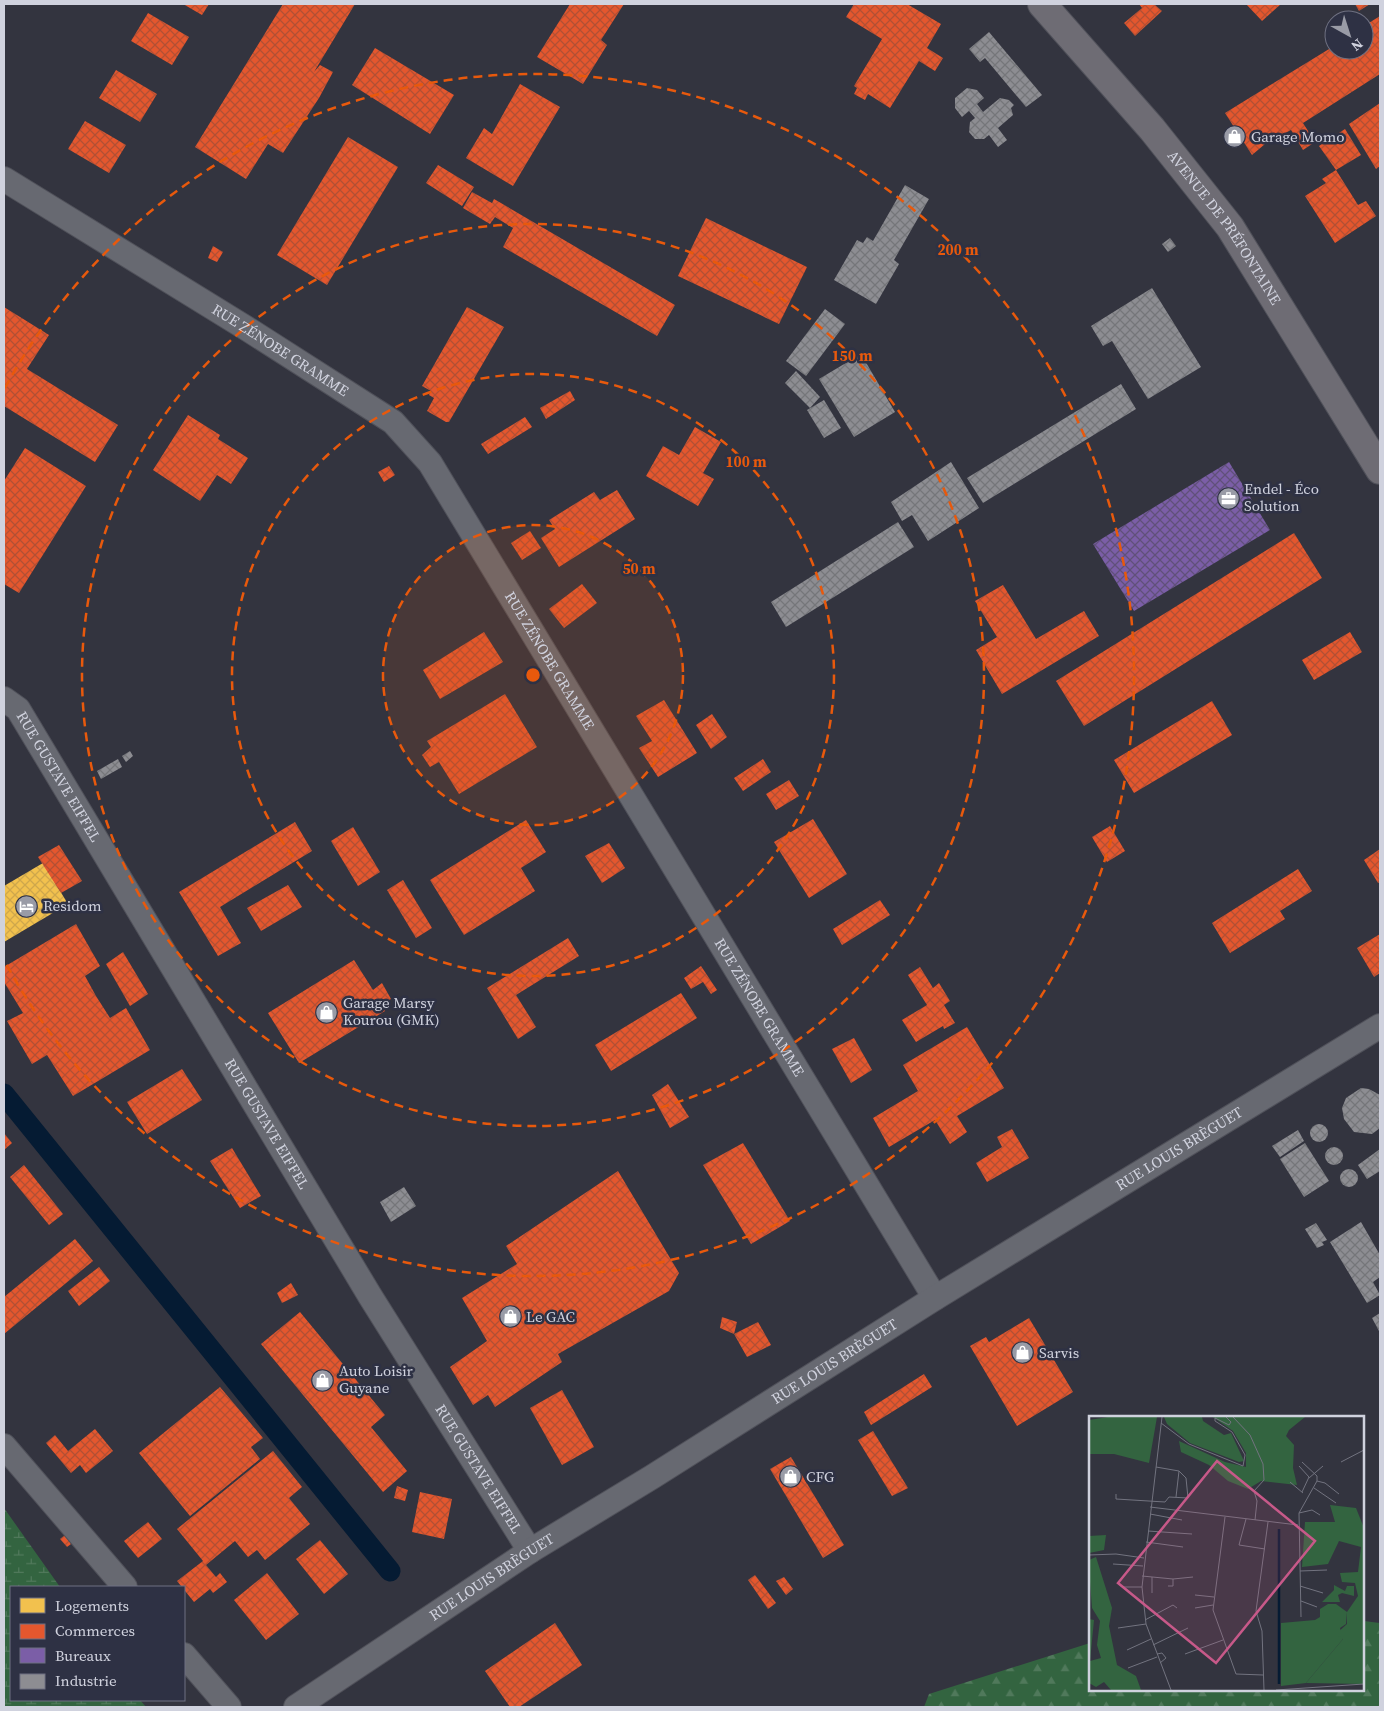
<svg xmlns="http://www.w3.org/2000/svg" width="1384" height="1711" font-family="'Source Serif 4',serif">
	<style>
		.forest { fill: url(#forest-firs) }
		.wetland { fill: url(#wetland-marsh) }
		.homes { fill: url(#homes-cross-hatch) }
		.shops { fill: url(#shops-cross-hatch) }
		.offices { fill: url(#offices-cross-hatch) }
		.industry { fill: url(#industry-cross-hatch) }
		.lines { fill: none; stroke-linecap: round; stroke-linejoin: round }
		.canal { stroke: #051b33; stroke-width: 21 }
		.street-casing { stroke: #50515a; stroke-width: 26 }
		.secondary-casing { stroke: #50515a; stroke-width: 30 }
		.street { stroke: #676971; stroke-width: 24 }
		.secondary { stroke: #6e6c74; stroke-width: 28 }
		.ring { fill: none; stroke: #e8590c; stroke-width: 2.5; stroke-dasharray: 9 6 }
		.labels { text-anchor: middle; stroke-width: 5; stroke-linejoin: round; paint-order: stroke }
		.poi-label { font-size: 15px; fill: #d0d2de; stroke: #2e3144; text-anchor: start }
		.street-label { font-size: 15px; fill: #d0d2de; stroke: #2e3144 }
		.inset-river { fill: none; stroke: #051b33; stroke-width: 2.5 }
		.inset-road { fill: none; stroke: #72737f; stroke-width: 1 }
		.view { fill: #c75989; fill-opacity: 0.15; stroke: #c75989; stroke-width: 2.5 }
		.inset-edge { fill: none; stroke: #d0d2de; stroke-width: 2.5 }
		.centre { fill: #e8590c; stroke: #2e3144; stroke-width: 2.5 }
		.ring-label { font-size: 15px; text-anchor: middle; font-weight: bold; fill: #e8590c; stroke: #2e3144; stroke-width: 5; stroke-linejoin: round; paint-order: stroke }
	</style>
	<defs>
		<pattern id="forest-firs" width="22" height="20" patternUnits="userSpaceOnUse" patternTransform="scale(1.25)"><rect width="22" height="20" fill="#336440"/><path d="M5 1l3.5 6h-7zM16 11l3.5 6h-7z" fill="#50795b"/></pattern>
		<pattern id="wetland-marsh" width="20" height="14" patternUnits="userSpaceOnUse" patternTransform="scale(1.25)"><rect width="20" height="14" fill="#336440"/><path d="M1 5h8M5 5V1M11 12h8M15 12V8" fill="none" stroke="#50795b"/></pattern>
		<pattern id="homes-cross-hatch" width="8" height="8" patternUnits="userSpaceOnUse" patternTransform="scale(1.25)"><rect width="8" height="8" fill="#f2c14e"/><path d="M0 0l8 8M0 8l8-8" fill="none" stroke="#cea74c"/></pattern>
		<pattern id="shops-cross-hatch" width="8" height="8" patternUnits="userSpaceOnUse" patternTransform="scale(1.25)"><rect width="8" height="8" fill="#e4572e"/><path d="M0 0l8 8M0 8l8-8" fill="none" stroke="#b25034"/></pattern>
		<pattern id="offices-cross-hatch" width="8" height="8" patternUnits="userSpaceOnUse" patternTransform="scale(1.25)"><rect width="8" height="8" fill="#7b5ea7"/><path d="M0 0l8 8M0 8l8-8" fill="none" stroke="#60507a"/></pattern>
		<pattern id="industry-cross-hatch" width="8" height="8" patternUnits="userSpaceOnUse" patternTransform="scale(1.25)"><rect width="8" height="8" fill="#8d8d92"/><path d="M0 0l8 8M0 8l8-8" fill="none" stroke="#75767a"/></pattern>
	</defs>
	<rect width="100%" height="100%" fill="#33343f"/>
	<!-- forest -->
	<polygon class="forest" points="1363,1621 1380,1623 1380,1707 924,1707 929,1694 1090,1643 1090,1690 1363,1690"/>
	<!-- wetland -->
	<polygon class="wetland" points="4,1508 60,1587 11,1587 11,1700 140,1700 146,1707 4,1707"/>
	<!-- homes -->
	<polygon class="homes" points="43,863 68,904 4,942 4,886"/>
	<!-- shops -->
	<g class="shops">
		<polygon points="183,4 209,4 202,15"/>
		<polygon points="283,4 355,4 314,72 320,65 333,72 319,98 283,153 268,144 246,179 195,147"/>
		<polygon points="570,4 624,4 601,40 607,45 583,84 537,57"/>
		<polygon points="854,4 907,4 941,24 927,48 943,58 935,71 919,61 890,108 868,94 865,100 854,94 857,88 854,86 882,39 846,17"/>
		<polygon points="1139,4 1154,4 1162,11 1135,36 1124,23 1142,8"/>
		<polygon points="1246,4 1281,4 1262,21"/>
		<polygon points="1355,4 1370,4 1359,11"/>
		<polygon points="148,13 189,37 172,65 131,41"/>
		<polygon points="1380,16 1380,74 1303,123 1315,142 1303,150 1291,130 1265,144 1252,155 1225,113 1334,46 1334,50 1364,50 1364,26"/>
		<polygon points="375,48 454,95 430,134 352,85"/>
		<polygon points="116,70 157,94 140,122 99,98"/>
		<polygon points="520,84 560,107 513,186 466,158 484,128 492,134"/>
		<polygon points="1380,103 1380,166 1376,169 1349,124"/>
		<polygon points="85,121 126,145 109,173 68,149"/>
		<polygon points="1345,129 1361,155 1336,170 1319,146"/>
		<polygon points="348,137 398,167 327,285 277,255"/>
		<polygon points="438,165 474,187 462,206 426,183"/>
		<polygon points="1336,170 1358,205 1366,201 1376,216 1335,243 1305,196 1326,183 1322,179"/>
		<polygon points="472,192 492,203 494,199 675,305 657,336 503,247 513,228 495,217 490,224 463,208"/>
		<polygon points="706,218 807,267 779,324 678,276"/>
		<polygon points="213,246 223,252 217,262 208,258"/>
		<polygon points="4,307 49,335 27,369 118,425 95,462 4,406"/>
		<polygon points="467,307 504,327 449,422 446,422 427,411 434,398 429,395 431,391 422,386"/>
		<polygon points="570,391 575,400 546,419 540,408"/>
		<polygon points="188,415 220,435 218,439 248,458 231,484 217,475 200,501 153,470"/>
		<polygon points="525,417 532,427 488,454 481,444"/>
		<polygon points="695,427 721,442 703,473 714,479 698,506 646,476 663,446 679,455"/>
		<polygon points="25,448 86,486 19,593 4,584 4,481"/>
		<polygon points="389,466 395,475 384,482 378,472"/>
		<polygon points="617,490 635,519 559,567 541,538 555,529 549,520 594,492 600,500"/>
		<polygon points="530,531 541,548 522,560 511,543"/>
		<polygon points="1294,533 1322,578 1084,726 1056,681"/>
		<polygon points="582,584 597,603 564,628 549,609"/>
		<polygon points="1003,585 1036,639 1084,611 1099,636 1002,694 976,650 997,637 975,601"/>
		<polygon points="484,632 503,662 440,699 423,670"/>
		<polygon points="1350,632 1362,652 1314,680 1302,660"/>
		<polygon points="505,694 537,747 459,794 439,762 430,767 422,755 431,747 427,741"/>
		<polygon points="664,700 697,753 658,777 639,748 652,741 636,716"/>
		<polygon points="1212,701 1232,735 1134,793 1114,760"/>
		<polygon points="712,714 727,737 711,749 696,725"/>
		<polygon points="763,759 771,772 743,791 734,778"/>
		<polygon points="789,780 799,796 776,810 766,794"/>
		<polygon points="813,819 847,874 809,898 774,842"/>
		<polygon points="526,820 546,852 521,868 535,891 464,935 430,880"/>
		<polygon points="295,822 312,851 220,907 241,943 218,956 179,892"/>
		<polygon points="1110,826 1125,851 1107,862 1092,837"/>
		<polygon points="353,827 380,872 358,886 331,841"/>
		<polygon points="609,843 625,868 602,883 585,856"/>
		<polygon points="59,845 82,881 61,893 38,857"/>
		<polygon points="1380,849 1380,882 1378,883 1364,860"/>
		<polygon points="1298,869 1312,891 1280,911 1285,919 1230,953 1212,923"/>
		<polygon points="403,880 432,928 416,938 387,890"/>
		<polygon points="288,885 302,907 261,931 247,908"/>
		<polygon points="880,900 890,915 842,945 833,929"/>
		<polygon points="76,924 100,966 85,976 96,996 110,1018 126,1008 150,1050 73,1096 47,1055 32,1064 7,1021 23,1013 4,982 4,967"/>
		<polygon points="1380,934 1380,973 1374,977 1357,948"/>
		<polygon points="568,938 579,956 516,995 536,1027 518,1039 487,988"/>
		<polygon points="123,952 148,994 130,1006 106,964"/>
		<polygon points="354,960 373,990 382,983 391,999 381,1005 385,1011 299,1063 268,1013"/>
		<polygon points="701,966 717,990 711,994 703,982 691,989 684,978"/>
		<polygon points="920,967 933,988 939,983 950,1001 944,1005 955,1023 944,1029 943,1026 916,1042 902,1020 927,1005 908,975"/>
		<polygon points="681,993 697,1018 611,1071 595,1045"/>
		<polygon points="967,1027 1004,1088 957,1116 967,1132 950,1144 935,1120 889,1147 873,1118 918,1091 903,1065"/>
		<polygon points="854,1038 872,1070 851,1083 832,1049"/>
		<polygon points="182,1069 202,1100 147,1134 127,1102"/>
		<polygon points="668,1084 689,1117 670,1128 652,1095"/>
		<polygon points="1012,1129 1029,1158 987,1182 976,1163 1002,1147 997,1137"/>
		<polygon points="4,1133 12,1143 4,1150"/>
		<polygon points="743,1143 790,1221 751,1244 703,1165"/>
		<polygon points="232,1148 261,1196 240,1208 210,1161"/>
		<polygon points="24,1165 63,1214 49,1225 10,1177"/>
		<polygon points="618,1171 679,1273 669,1291 558,1354 562,1362 495,1407 488,1395 473,1405 450,1367 487,1341 462,1298 517,1264 506,1246"/>
		<polygon points="75,1239 93,1261 4,1334 4,1297"/>
		<polygon points="99,1267 110,1281 79,1306 68,1291"/>
		<polygon points="291,1283 298,1295 282,1303 277,1293"/>
		<polygon points="300,1312 385,1415 371,1427 407,1471 383,1492 261,1344"/>
		<polygon points="722,1317 737,1322 734,1334 758,1322 771,1345 747,1357 734,1334 720,1328"/>
		<polygon points="1029,1318 1073,1392 1017,1426 970,1346 986,1337 989,1342"/>
		<polygon points="924,1374 932,1387 871,1425 864,1412"/>
		<polygon points="220,1387 263,1438 251,1447 260,1459 190,1516 139,1453"/>
		<polygon points="562,1390 594,1447 562,1465 530,1408"/>
		<polygon points="95,1429 113,1451 86,1473 80,1465 71,1473 46,1443 55,1435 68,1451"/>
		<polygon points="873,1431 908,1488 892,1496 858,1440"/>
		<polygon points="273,1451 302,1487 289,1498 310,1524 265,1560 257,1550 248,1557 235,1541 206,1565 216,1577 220,1573 227,1582 213,1593 210,1589 194,1602 177,1581 203,1561 177,1529"/>
		<polygon points="791,1457 844,1545 823,1558 770,1469"/>
		<polygon points="397,1486 408,1490 405,1501 394,1498"/>
		<polygon points="420,1492 452,1499 444,1539 412,1532"/>
		<polygon points="148,1522 162,1539 138,1558 124,1541"/>
		<polygon points="65,1535 71,1544 67,1547 60,1539"/>
		<polygon points="320,1540 348,1574 324,1594 296,1559"/>
		<polygon points="267,1573 299,1614 266,1640 234,1600"/>
		<polygon points="755,1575 776,1603 768,1609 748,1580"/>
		<polygon points="784,1577 793,1589 786,1595 776,1581"/>
		<polygon points="555,1623 582,1665 519,1707 510,1707 485,1671"/>
	</g>
	<!-- offices -->
	<polygon class="offices" points="1229,462 1270,530 1134,611 1093,544"/>
	<!-- industry -->
	<g class="industry">
		<polygon points="989,32 1042,95 1026,107 985,58 980,62 969,49"/>
		<polygon points="967,88 977,90 984,98 977,104 983,112 1000,98 1009,100 1014,105 1011,108 1013,115 998,128 1007,140 998,147 989,135 984,139 975,139 969,132 970,122 975,118 969,111 962,117 955,108 955,98"/>
		<polygon points="905,185 929,199 894,260 899,264 876,304 834,280 857,240 863,243 867,237 873,241"/>
		<polygon points="1170,238 1176,246 1168,252 1162,244"/>
		<polygon points="1152,288 1201,367 1148,399 1112,341 1103,346 1091,326"/>
		<polygon points="825,309 845,324 806,376 786,361"/>
		<polygon points="861,354 895,412 854,437 819,379"/>
		<polygon points="796,371 820,397 810,408 785,383"/>
		<polygon points="1121,384 1136,409 983,503 967,478"/>
		<polygon points="824,400 841,428 824,438 807,410"/>
		<polygon points="951,462 979,508 928,541 912,515 902,521 891,502"/>
		<polygon points="898,522 914,547 786,627 771,602"/>
		<polygon points="130,751 133,756 126,762 122,756"/>
		<polygon points="118,759 122,767 101,779 97,771"/>
		<polygon points="1361,1088 1369,1089 1380,1095 1380,1128 1372,1134 1354,1132 1344,1119 1342,1108 1346,1098"/>
		<circle cx="1319" cy="1133" r="9"/>
		<polygon points="1298,1130 1304,1141 1280,1157 1272,1146"/>
		<polygon points="1305,1143 1329,1181 1304,1197 1280,1159"/>
		<circle cx="1334" cy="1156" r="9"/>
		<polygon points="1380,1149 1380,1171 1367,1179 1358,1165"/>
		<circle cx="1349" cy="1178" r="9"/>
		<polygon points="404,1187 416,1206 391,1222 380,1202"/>
		<polygon points="1361,1222 1380,1255 1380,1277 1373,1282 1380,1295 1367,1303 1330,1242"/>
		<polygon points="1316,1223 1327,1240 1322,1242 1324,1245 1317,1248 1305,1229"/>
		<polygon points="1380,1313 1380,1333 1372,1318"/>
	</g>
	<g class="lines">
		<!-- canal -->
		<polyline class="canal" points="4,1094 390,1571"/>
		<defs>
			<g id="street">
				<path id="s1" d="M4 179 246 328 393 422 430 463 935 1298"/>
				<path id="s2" d="M4 699 18 709 370 1296 530 1551"/>
				<polyline points="4,1446 125,1587"/>
				<polyline points="184,1655 229,1707"/>
				<path id="s3" d="M296 1707 530 1551 652 1477 935 1298 1380 1026"/>
			</g>
			<g id="secondary">
				<path id="s4" d="M1042 4 1152 129 1230 227 1380 470"/>
			</g>
		</defs>
		<!-- street casing -->
		<use href="#street" class="street-casing"/>
		<!-- secondary casing -->
		<use href="#secondary" class="secondary-casing"/>
		<!-- street -->
		<use href="#street" class="street"/>
		<!-- secondary -->
		<use href="#secondary" class="secondary"/>
	</g>
	<!-- distance rings -->
	<circle cx="533" cy="675" r="150" fill="#e8590c" fill-opacity=".12"/>
	<g class="ring">
		<circle cx="533" cy="675" r="150"/>
		<circle cx="533" cy="675" r="301"/>
		<circle cx="533" cy="675" r="451"/>
		<path d="M5 388A601 601 0 1 1 5 962"/>
	</g>
	<!-- icons -->
	<defs>
		<symbol id="shop-disc" viewBox="-11 -11 22 22"><circle r="9.5" fill="#999ba6" stroke="#2e3144"/><path d="M-5-2.5h2.3a2.7 3.5 0 0 1 5.4 0H5L5.5 6h-11ZM-1.5-2.5h3a1.5 2.3 0 0 0-3 0Z" fill="#fff"/></symbol>
		<symbol id="office-disc" viewBox="-11 -11 22 22"><circle r="9.5" fill="#999ba6" stroke="#2e3144"/><path d="M-6-3h4V-5.5h4V-3h4V5H-6ZM-1-4.5V-3h2v-1.5ZM-6 0V1H6V0Z" fill="#fff"/></symbol>
		<symbol id="hotel-disc" viewBox="-11 -11 22 22"><circle r="9.5" fill="#999ba6" stroke="#2e3144"/><path d="M-6-4.5h1.5V1H6V5H4.5V3h-9V5H-6ZM-4 0a1.8 1.8 0 1 1 3.6 0ZM.5 0V-2.5h3Q6-2.5 6 0Z" fill="#fff"/></symbol>
	</defs>
	<g fill-rule="evenodd">
		<use href="#shop-disc" x="1222" y="124" width="25" height="25"/>
		<use href="#office-disc" x="1216" y="486" width="25" height="25"/>
		<use href="#hotel-disc" x="14" y="894" width="25" height="25"/>
		<use href="#shop-disc" x="314" y="1000" width="25" height="25"/>
		<use href="#shop-disc" x="498" y="1304" width="25" height="25"/>
		<use href="#shop-disc" x="1010" y="1340" width="25" height="25"/>
		<use href="#shop-disc" x="310" y="1368" width="25" height="25"/>
		<use href="#shop-disc" x="778" y="1464" width="25" height="25"/>
	</g>
	<g class="labels">
		<!-- poi labels -->
		<g class="poi-label">
			<text x="1251" y="142">Garage Momo</text>
			<text x="1244" y="494">Endel - Éco<tspan x="1244" dy="17">Solution</tspan></text>
			<text x="43" y="911">Residom</text>
			<text x="343" y="1008">Garage Marsy<tspan x="343" dy="17">Kourou (GMK)</tspan></text>
			<text x="526" y="1322">Le GAC</text>
			<text x="1039" y="1358">Sarvis</text>
			<text x="339" y="1376">Auto Loisir<tspan x="339" dy="17">Guyane</tspan></text>
			<text x="806" y="1482">CFG</text>
		</g>
		<!-- street labels -->
		<g class="street-label">
			<text dy="5" stroke="none"><textPath href="#s4" startOffset="289">AVENUE DE PRÉFONTAINE</textPath></text>
			<text dy="5" stroke="none"><textPath href="#s1" startOffset="325">RUE ZÉNOBE GRAMME</textPath></text>
			<text dy="5" stroke="none"><textPath href="#s1" startOffset="745">RUE ZÉNOBE GRAMME</textPath></text>
			<text dy="5" stroke="none"><textPath href="#s2" startOffset="96">RUE GUSTAVE EIFFEL</textPath></text>
			<text dy="5" stroke="none"><textPath href="#s1" startOffset="1150">RUE ZÉNOBE GRAMME</textPath></text>
			<text dy="5" stroke="none"><textPath href="#s2" startOffset="501">RUE GUSTAVE EIFFEL</textPath></text>
			<text dy="5" stroke="none"><textPath href="#s3" startOffset="1045">RUE LOUIS BRÈGUET</textPath></text>
			<text dy="5" stroke="none"><textPath href="#s3" startOffset="640">RUE LOUIS BRÈGUET</textPath></text>
			<text dy="5" stroke="none"><textPath href="#s2" startOffset="906">RUE GUSTAVE EIFFEL</textPath></text>
			<text dy="5" stroke="none"><textPath href="#s3" startOffset="235">RUE LOUIS BRÈGUET</textPath></text>
		</g>
	</g>
	<!-- overview -->
	<g transform="translate(1089 1416)">
		<rect width="275" height="275" fill="#33343f"/>
		<path d="M19 1H68L60 47 25 38H0V4ZM75 1H113L114 5 135 19 142 17 155 45 150 46 101 27 78 8ZM124 1H216L200 14 197 20 205 29 204 52 208 69 172 65 159 73 139 65 120 49 92 36 90 25 136 46 157 51V37L144 15ZM17 119 15 134 0 137V120ZM7 141 23 192 20 210 28 249 47 260 52 274H22L15 266 7 271 0 267V203L5 204 1 245 12 242 8 229 11 205 3 192 0 153V144ZM245 169 256 175 258 170H265V180L253 177 249 179 251 186H233L245 174ZM239 188H247L258 196 257 208 251 212 254 223 217 267 192 270V207L226 204 231 201V193Z" fill="#336440"/>
		<path d="M241 89 267 92 275 112V268L217 267 254 223 247 218 258 208V196L269 180 266 167 253 166 251 157 269 156 272 131 250 125 239 148 213 151 216 106H246Z" fill="#336440"/>
		<path class="inset-river" d="M190 113V268"/>
		<path class="inset-road" d="M73 1 53 171 57 208 82 274M144 1 161 19 174 48 175 64 165 75 168 85 166 104M72 7 100 28 154 50 156 39 143 16 126 5V2L140 9 142 6 137 1M213 46 228 60V65L236 67 250 78M252 46 275 34M210 50 220 61 213 76M67 51 90 55M220 62 234 50M201 66 214 77M225 72 247 87M27 78V83L76 86 80 81 99 82 97 62 90 55 87 81M61 91 209 109M210 97 223 94 231 99M61 98 93 104M136 101 124 194 147 258 174 259M157 103 150 129 176 133M59 115 103 118M57 126 94 131M0 139 27 138 55 142M24 148 54 150M211 155 238 154M53 160 84 163V170H79M84 163 104 161M211 170 234 177M34 171H53M63 177V161M106 179 125 181M212 185 228 191M106 192 124 189M212 201 210 97 228 65M56 204 84 189 88 192M29 212 57 208M64 229 99 212M38 234 62 223M68 238 73 237 77 242 71 247M96 238 134 224M39 252 68 241M175 274 173 215 167 195 179 106M187 274 275 268"/>
		<path class="view" d="M128 45 226 125 127 247 29 167Z"/>
		<rect width="275" height="275" class="inset-edge"/>
	</g>
	<circle cx="533" cy="675" r="8" class="centre"/>
	<g class="ring-label">
		<text x="958" y="255">200 m</text>
		<text x="852" y="361">150 m</text>
		<text x="746" y="467">100 m</text>
		<text x="639" y="574">50 m</text>
	</g>
	<!-- border -->
	<rect width="1384" height="1711" fill="none" stroke="#d0d2de" stroke-width="10"/>
	<!-- legend -->
	<rect x="10" y="1586" width="175" height="115" fill="#2e3144" stroke="#6f7182"/>
	<rect x="20" y="1598" width="25" height="15" fill="#f2c14e" stroke="#6f7182"/>
	<text x="55" y="1611" font-size="15" fill="#d0d2de">Logements</text>
	<rect x="20" y="1624" width="25" height="15" fill="#e4572e" stroke="#6f7182"/>
	<text x="55" y="1636" font-size="15" fill="#d0d2de">Commerces</text>
	<rect x="20" y="1648" width="25" height="15" fill="#7b5ea7" stroke="#6f7182"/>
	<text x="55" y="1661" font-size="15" fill="#d0d2de">Bureaux</text>
	<rect x="20" y="1674" width="25" height="15" fill="#8d8d92" stroke="#6f7182"/>
	<text x="55" y="1686" font-size="15" fill="#d0d2de">Industrie</text>
	<!-- north arrow -->
	<g transform="translate(1349 35) rotate(141)"><circle r="24" fill="#2e3144" stroke="#6f7182"/>
	<path d="M0-4L9 19L0 12L-9 19Z" fill="#999ba6"/>
	<text y="-8" font-size="14" font-weight="bold" text-anchor="middle" fill="#d0d2de">N</text>
	</g>
</svg>
